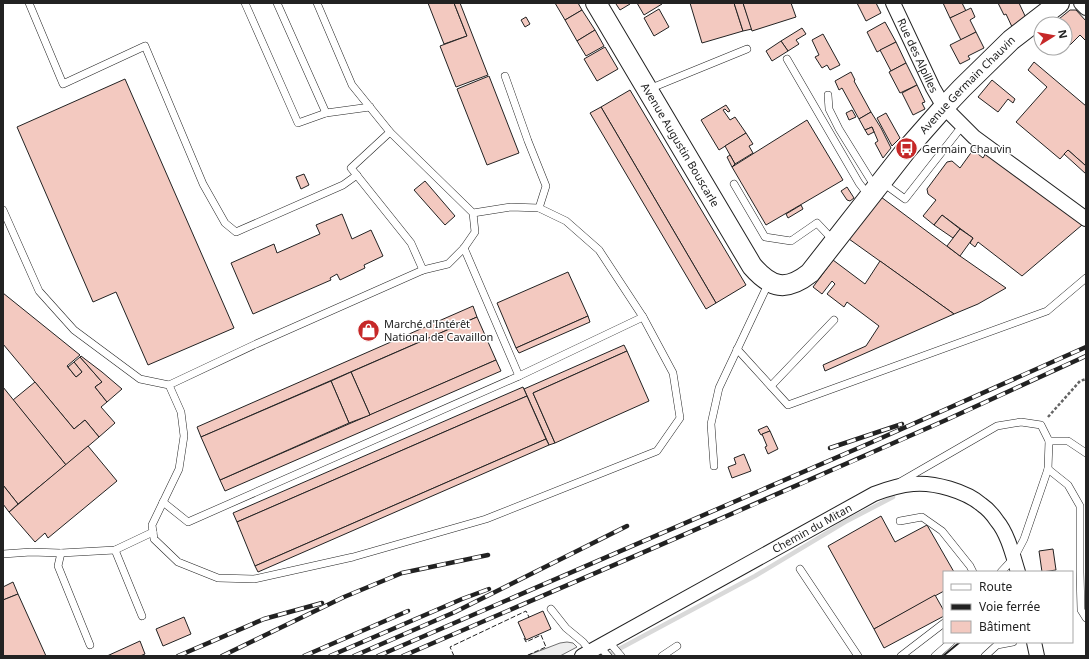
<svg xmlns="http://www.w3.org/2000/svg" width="1089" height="659" font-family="'Noto Sans',sans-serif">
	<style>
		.green { fill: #eee; stroke: #6f6f6f }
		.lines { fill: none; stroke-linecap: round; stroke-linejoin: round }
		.stream { stroke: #d9d9d9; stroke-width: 4.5 }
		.building { fill: #f3c9c0; stroke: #222 }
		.lane-casing { stroke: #222; stroke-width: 8 }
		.street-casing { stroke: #222; stroke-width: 16 }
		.secondary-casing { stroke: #222; stroke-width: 22 }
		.path { stroke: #646464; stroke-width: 2.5; stroke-dasharray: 3 2; stroke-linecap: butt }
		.lane { stroke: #fff; stroke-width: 7 }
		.street { stroke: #fff; stroke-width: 14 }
		.secondary { stroke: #fff; stroke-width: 20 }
		.rail-casing { stroke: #222; stroke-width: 4.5 }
		.rail { stroke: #fff; stroke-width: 3; stroke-dasharray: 9; stroke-linecap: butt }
		.fence { stroke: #222; stroke-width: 1; stroke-dasharray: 5 2; stroke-linecap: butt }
		.wall { stroke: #222; stroke-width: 2 }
		.labels { text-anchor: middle; stroke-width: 3; stroke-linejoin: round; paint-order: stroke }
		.street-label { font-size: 11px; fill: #222; stroke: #fff }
		.poi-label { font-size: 11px; fill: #222; stroke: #fff; text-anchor: start }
	</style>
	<rect width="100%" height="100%" fill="#fff"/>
	<!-- green -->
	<polygon class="green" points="567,642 573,643 577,647 560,656 526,656 560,643"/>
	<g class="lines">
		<!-- stream -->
		<polyline class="stream" points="606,656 755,576 845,522 893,497"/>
	</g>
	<!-- building -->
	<g class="building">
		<polygon points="428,3 454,3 467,36 444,44"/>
		<polygon points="454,3 460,3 488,75 456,87 440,46 467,36"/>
		<polygon points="555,3 578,3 582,10 565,20"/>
		<polygon points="617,3 630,3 630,4 620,10 616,4"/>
		<polygon points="637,3 662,3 662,4 644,15"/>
		<polygon points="690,3 734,3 743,31 702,43"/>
		<polygon points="734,3 743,3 752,29 743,31"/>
		<polygon points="743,3 791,3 796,17 752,31"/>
		<polygon points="857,3 876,3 881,13 866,21"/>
		<polygon points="943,3 962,3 966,11 950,18"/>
		<polygon points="998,3 1019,3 1026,18 1013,29 1006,14 1004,15"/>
		<polygon points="971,8 975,17 970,20 976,32 961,40 950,18"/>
		<polygon points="659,9 669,27 654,36 644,18"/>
		<polygon points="582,10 595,30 577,41 565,20"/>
		<polygon points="1070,10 1076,10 1086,21 1086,41 1080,35 1070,45 1065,40 1065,24 1055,24 1054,23"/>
		<polygon points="526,17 530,24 525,27 521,20"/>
		<polygon points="885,22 896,42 877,52 867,32"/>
		<polygon points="802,28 806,34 796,40 799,44 788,51 781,41"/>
		<polygon points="595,30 604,46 586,56 577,41"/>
		<polygon points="976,32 984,48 968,56 970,59 960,64 950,45"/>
		<polygon points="823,34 840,65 830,70 827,65 822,68 815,57 819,55 812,40"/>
		<polygon points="781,41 788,51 772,61 766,51"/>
		<polygon points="896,42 906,63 891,71 880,50"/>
		<polygon points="605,47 618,69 597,81 584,59"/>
		<polygon points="1034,62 1086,106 1086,166 1068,150 1060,159 1016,122 1047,87 1028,70"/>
		<polygon points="906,63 917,85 900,93 889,72"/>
		<polygon points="851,72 855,80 854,81 871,112 859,119 842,88 839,90 835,81"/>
		<polygon points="489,76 519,153 487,165 457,89"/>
		<polygon points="125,79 234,328 148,365 116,292 93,302 17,127"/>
		<polygon points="992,80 1015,99 1013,103 1008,99 998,112 978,97"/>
		<polygon points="917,85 925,102 922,103 925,109 913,115 902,93"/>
		<polygon points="630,90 746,285 716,303 601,107"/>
		<polygon points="726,105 730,111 728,112 725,109 723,110 730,120 735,117 746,133 719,150 701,120"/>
		<polygon points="601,107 716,303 706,309 590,113"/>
		<polygon points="852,110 856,117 849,120 846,113"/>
		<polygon points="871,112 881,128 891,148 883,158 875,143 878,141 872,127 865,130 859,119"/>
		<polygon points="886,113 900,138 892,146 877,118"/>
		<polygon points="807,120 843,180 766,225 732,167"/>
		<polygon points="872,127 874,132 868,135 865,130"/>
		<polygon points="746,133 753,144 749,146 753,153 735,164 725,146"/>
		<polygon points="973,150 983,158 986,153 1082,225 1022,276 978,242 975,247 970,243 973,238 942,215 934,225 923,216 936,200 928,194 927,189 947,162 952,161 960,168"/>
		<polygon points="1068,150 1086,166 1086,174 1064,154"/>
		<polygon points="730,155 735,164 732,167 727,157"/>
		<polygon points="304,174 309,185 301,189 296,177"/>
		<polygon points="425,181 455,216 445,225 414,190"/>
		<polygon points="847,187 854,198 850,201 847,200 841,191"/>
		<polygon points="881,197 960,256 1006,288 978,304 954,314 849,239"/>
		<polygon points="801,205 803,209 788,218 786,214"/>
		<polygon points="342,214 352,239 371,230 383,256 364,265 365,268 340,280 337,274 330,278 331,280 253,314 231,263 274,244 277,253 320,234 316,225"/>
		<polygon points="942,215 960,229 953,238 934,225"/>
		<polygon points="960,229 973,238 960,256 947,246"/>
		<polygon points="833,260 865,284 880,261 954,314 825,371 823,365 866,346 879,326 847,302 844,307 827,294 835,284 832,281 822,294 813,287"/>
		<polygon points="568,272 588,316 516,348 497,303"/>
		<polygon points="3,293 80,355 67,366 76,377 82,372 74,362 80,357 102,382 95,387 107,402 101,407 115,423 99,437 85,420 74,429 3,344"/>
		<polygon points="473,306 477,317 201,437 197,427"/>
		<polygon points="588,316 590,322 519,353 516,348"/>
		<polygon points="477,317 496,360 370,415 351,372"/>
		<polygon points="624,345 627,351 533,393 555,443 549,445 524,389"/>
		<polygon points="627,351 649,401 555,443 533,393"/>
		<polygon points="81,356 102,372 122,389 107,402 95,387 102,382 80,357"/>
		<polygon points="496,360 501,371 225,491 220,480"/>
		<polygon points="74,362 82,372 76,377 68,367"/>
		<polygon points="351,372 370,415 349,423 331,381"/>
		<polygon points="331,381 349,423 220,480 201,437"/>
		<polygon points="35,382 74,429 85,420 99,437 66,465 13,400"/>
		<polygon points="3,387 66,465 18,504 3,485"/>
		<polygon points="523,387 527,396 237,522 233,513"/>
		<polygon points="527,396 546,439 255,566 237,522"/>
		<polygon points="767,426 770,431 761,435 758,430"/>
		<polygon points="770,431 778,449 768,454 765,447 767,446 762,434"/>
		<polygon points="546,439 549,445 258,572 255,566"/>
		<polygon points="88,446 117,481 48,538 45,533 35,542 9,512"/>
		<polygon points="744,454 751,471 732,478 728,467 736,464 734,458"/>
		<polygon points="3,485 18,504 9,512 3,504"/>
		<polygon points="881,516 895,542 927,525 954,572 944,572 944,591 874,629 828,546"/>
		<polygon points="1053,549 1056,570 1042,572 1039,551"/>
		<polygon points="13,582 18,594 3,600 3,587"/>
		<polygon points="18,594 46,656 3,656 3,600"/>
		<polygon points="935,595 944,611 944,616 884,648 874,629"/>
		<polygon points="543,611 551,629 526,640 518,622"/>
		<polygon points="184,617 191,634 163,646 156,629"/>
		<polygon points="140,641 145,654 140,656 107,656"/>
	</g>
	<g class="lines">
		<defs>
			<g id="lane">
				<polyline points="29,3 63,84 145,46 203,184 225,223 236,232 343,185 357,175"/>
				<polyline points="245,3 298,123 326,113"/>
				<polyline points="277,3 326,113 370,107"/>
				<polyline points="317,3 352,85 390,132 473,213 475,232 464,248 448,264 423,270 256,344 169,385 181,412 184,436 179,469 152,525 154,539 178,562 218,578 254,579 353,557 486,519 657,451 680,418 673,373 643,317 599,250 566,221 539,208 511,207 473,213"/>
				<polyline points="787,59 859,183 869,196"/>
				<polyline points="505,76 528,141 546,186 539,208"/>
				<polyline points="649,89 747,49"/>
				<polyline points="828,95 829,109 839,129 875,187"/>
				<polyline points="390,132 351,168 411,243 423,270"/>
				<polyline points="883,183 905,199 963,125"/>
				<polyline points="734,184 765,237 791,241 817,223 833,240"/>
				<polyline points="3,210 39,291 74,330 140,379 169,385"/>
				<polyline points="737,349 788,405 1047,311 1086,278"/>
				<polyline points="519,376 643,317"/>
				<polyline points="771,386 834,320"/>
				<polyline points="1049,441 1068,441 1086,453"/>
				<polyline points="714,466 711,424 719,388 769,282"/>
				<polyline points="1048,469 1068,485 1080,506 1080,572 1081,610 1086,618"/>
				<polyline points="900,482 997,426 1021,422 1041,425 1049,441 1048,469 1024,539 1014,558 1001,572"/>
				<polyline points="163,502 188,522 519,376 464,248"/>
				<polyline points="900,521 922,517 942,531 970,566 973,572"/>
				<polyline points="115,550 142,616"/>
				<polyline points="61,553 58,566 90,645"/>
				<polyline points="3,554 31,552 61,553 115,550 153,532"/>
				<polyline points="800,569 858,656"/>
				<polyline points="551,609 566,628 583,642 591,652"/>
				<polyline points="609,642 621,656"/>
				<polyline points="600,647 608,656"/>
				<polyline points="662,656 677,646"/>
				<polyline points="901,656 944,623"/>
				<polyline points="935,656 951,642"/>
				<polyline points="985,656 997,645 1013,642"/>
			</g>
			<g id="street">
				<path id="s1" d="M893 3 933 88 944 107 974 137 1086 219"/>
				<polyline points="1081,3 1086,8"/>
				<polyline points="1034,642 1037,656"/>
				<path id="s2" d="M582 656 874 494C887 489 899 485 913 484 934 482 966 491 982 505 988 509 993 515 997 521 1008 534 1013 556 1018 572"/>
			</g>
			<g id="secondary">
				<path id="s3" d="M596 3 752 266C771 288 786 292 810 273L907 149 944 107 962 88 1011 40 1059 3"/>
			</g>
		</defs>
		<!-- lane casing -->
		<use href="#lane" class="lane-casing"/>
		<!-- street casing -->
		<use href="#street" class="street-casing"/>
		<!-- secondary casing -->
		<use href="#secondary" class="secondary-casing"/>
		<!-- path -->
		<polyline class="path" points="1048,417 1080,381 1086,379"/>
		<!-- lane -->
		<use href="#lane" class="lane"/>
		<!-- street -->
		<use href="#street" class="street"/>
		<!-- secondary -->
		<use href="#secondary" class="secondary"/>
		<defs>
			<g id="rail">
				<polyline points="830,448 902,424"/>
				<polyline points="178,656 264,619 322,603"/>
				<polyline points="222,656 344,597 402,573 488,555"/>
				<polyline points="304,656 408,611"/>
				<polyline points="330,656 462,599 489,589"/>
				<polyline points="354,656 455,612 627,526"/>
				<polyline points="378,656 870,443 1086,347"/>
				<path d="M403 656C584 578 766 500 946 420 993 399 1039 377 1086 356"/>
			</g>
		</defs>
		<!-- rail casing -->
		<use href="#rail" class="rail-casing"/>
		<!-- rail -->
		<use href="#rail" class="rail"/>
		<!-- fence -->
		<g class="fence">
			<polyline points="524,638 526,642 541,635 546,647 526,656"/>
			<polyline points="454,656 450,647 526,611 529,617 528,618"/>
		</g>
		<!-- wall -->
		<polyline class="wall" points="943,656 960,642"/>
	</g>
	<!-- icons -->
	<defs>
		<symbol id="bus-disc" viewBox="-11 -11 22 22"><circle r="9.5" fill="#c62828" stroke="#fff"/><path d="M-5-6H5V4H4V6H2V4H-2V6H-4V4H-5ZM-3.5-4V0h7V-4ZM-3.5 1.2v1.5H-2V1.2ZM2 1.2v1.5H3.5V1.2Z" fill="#fff"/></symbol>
		<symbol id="shop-disc" viewBox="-11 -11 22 22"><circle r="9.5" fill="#c62828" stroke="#fff"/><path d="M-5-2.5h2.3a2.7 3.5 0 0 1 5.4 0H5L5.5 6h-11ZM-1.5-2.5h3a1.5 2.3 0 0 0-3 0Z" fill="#fff"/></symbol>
	</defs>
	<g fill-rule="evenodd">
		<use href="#bus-disc" x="894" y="136" width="25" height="25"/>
		<use href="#shop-disc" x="356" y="318" width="25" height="25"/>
	</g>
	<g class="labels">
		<!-- street labels -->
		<g class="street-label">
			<text dy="4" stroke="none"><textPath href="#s1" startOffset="58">Rue des Alpilles</textPath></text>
			<text dy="4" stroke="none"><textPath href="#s3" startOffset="619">Avenue Germain Chauvin</textPath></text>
			<text dy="4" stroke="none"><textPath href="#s3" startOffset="165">Avenue Augustin Bouscarle</textPath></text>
			<text dy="4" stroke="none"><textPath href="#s2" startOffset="263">Chemin du Mitan</textPath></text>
		</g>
		<!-- poi labels -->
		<g class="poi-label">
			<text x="922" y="153">Germain Chauvin</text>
			<text x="384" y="328">Marché d'Intérêt<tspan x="384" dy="13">National de Cavaillon</tspan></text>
		</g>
	</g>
	<!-- border -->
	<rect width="1089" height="659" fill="none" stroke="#222222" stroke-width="8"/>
	<!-- legend -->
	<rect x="943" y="571" width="130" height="72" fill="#ffffff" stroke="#a7a7a7"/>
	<rect x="951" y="584" width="20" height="6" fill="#ffffff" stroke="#a7a7a7"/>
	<text x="979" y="591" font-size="12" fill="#222222">Route</text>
	<rect x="951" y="604" width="20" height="6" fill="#222222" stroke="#a7a7a7"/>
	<text x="979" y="611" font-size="12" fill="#222222">Voie ferrée</text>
	<rect x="951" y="621" width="20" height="12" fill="#f3c9c0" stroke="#a7a7a7"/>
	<text x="979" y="631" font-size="12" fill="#222222">Bâtiment</text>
	<!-- north arrow -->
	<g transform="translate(1053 36) rotate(79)"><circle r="19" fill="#ffffff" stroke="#a7a7a7"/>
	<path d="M0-3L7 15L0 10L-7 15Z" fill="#c62828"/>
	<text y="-6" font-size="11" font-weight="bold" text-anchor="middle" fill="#222222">N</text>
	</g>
</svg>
